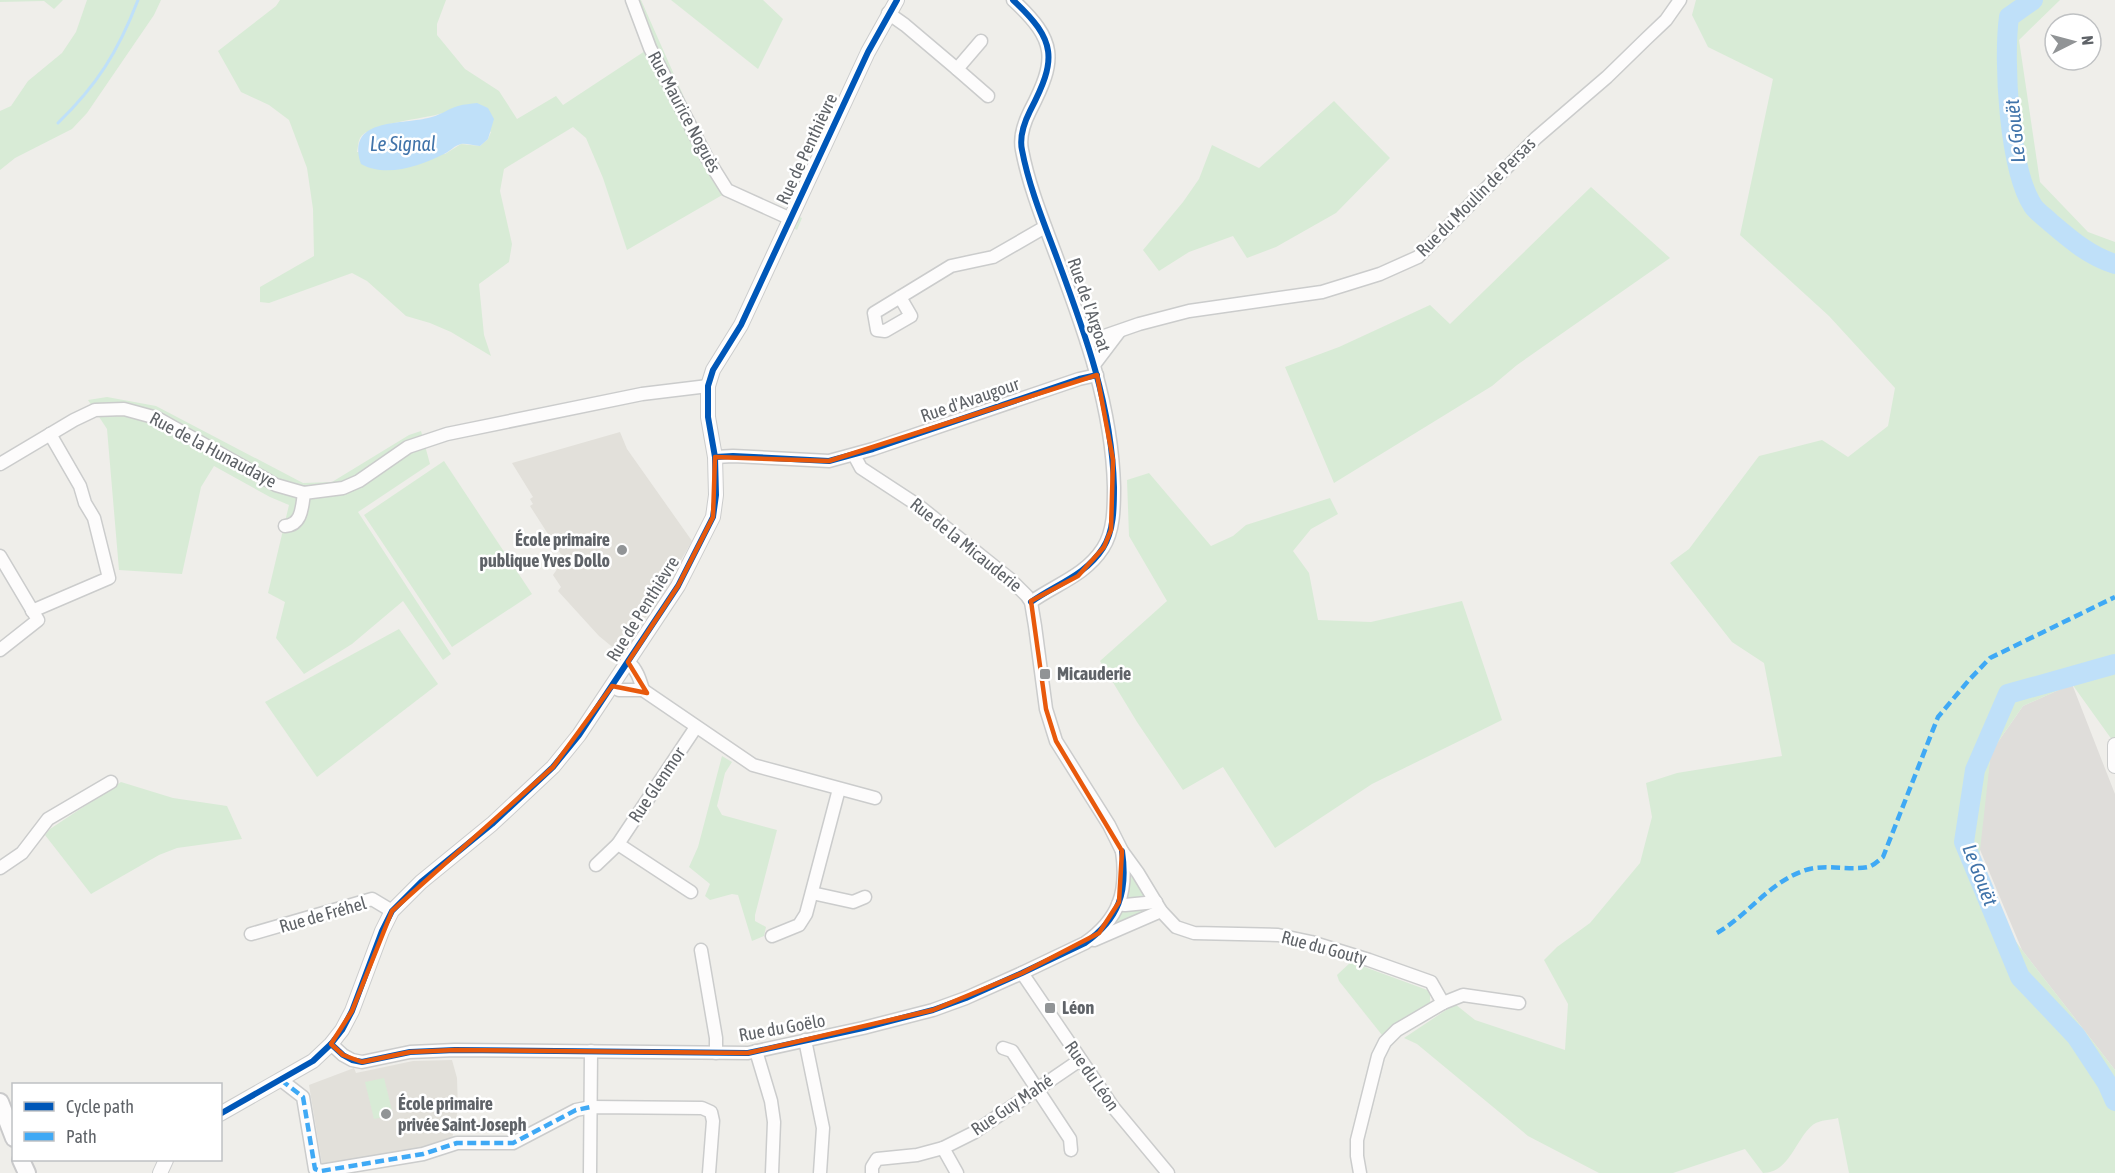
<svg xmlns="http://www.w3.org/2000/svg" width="2115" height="1173" font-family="'Asap Condensed',sans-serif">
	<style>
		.industrial { fill: #dfddda }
		.education { fill: #e2e0da }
		.green { fill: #d8ebd6; fill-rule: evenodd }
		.water { fill: #bfe0f9 }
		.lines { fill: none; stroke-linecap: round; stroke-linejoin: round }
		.stream { stroke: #bfe0f9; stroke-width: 3 }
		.river { stroke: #bfe0f9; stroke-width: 20 }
		.minor-casing { stroke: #cbcccc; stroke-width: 15 }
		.tertiary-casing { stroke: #cbcccc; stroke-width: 16 }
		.secondary-casing { stroke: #cacacb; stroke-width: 20 }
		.minor { stroke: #fdfcfc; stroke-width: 12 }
		.tertiary { stroke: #fdfcfc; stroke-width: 14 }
		.secondary { stroke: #fdfcfc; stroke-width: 16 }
		.quiet { stroke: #3fa9f5; stroke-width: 4.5; stroke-dasharray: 9 4.5; stroke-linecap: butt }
		.cycleway-casing { stroke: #fff; stroke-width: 10 }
		.cycleway { stroke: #0057b8; stroke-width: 6 }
		.marked { fill: none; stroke: #e8590c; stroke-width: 4.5; stroke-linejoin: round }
		.poi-dot { fill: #919496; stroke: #fff; stroke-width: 2 }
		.labels { text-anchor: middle; stroke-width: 5; stroke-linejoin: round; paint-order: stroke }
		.street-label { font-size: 18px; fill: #5f6368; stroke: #fff }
		.poi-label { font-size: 18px; font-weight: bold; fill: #5f6368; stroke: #fff; text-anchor: start }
		.water-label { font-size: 20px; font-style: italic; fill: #4174aa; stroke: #fff }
	</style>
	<rect width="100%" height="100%" fill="#efeeea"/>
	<!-- industrial -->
	<polygon class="industrial" points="2072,684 2115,794 2115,1070 2022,950 1978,845 1991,752 2023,706"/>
	<!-- education -->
	<g class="education">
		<polygon points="620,432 627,449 692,541 666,587 621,654 599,636 558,591 561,587 553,575 564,559 530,506 533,504 530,499 533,497 512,463"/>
		<polygon points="452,1060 457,1078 458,1109 452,1139 436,1145 322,1164 309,1085 354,1068 356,1073 413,1061"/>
	</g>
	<!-- green -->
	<g class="green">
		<polygon points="0,0 63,0 54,9 44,1 0,2"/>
		<polygon points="87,0 161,0 154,15 87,113 72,129 15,158 0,170 0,111 11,106 28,81 62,53 76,32"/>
		<path d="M280 0H446L437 24V35L465 69 499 91 517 119 556 96 563 105 645 51 625 0H641L707 149 732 186 802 218 797 230 724 194 627 250 603 178 586 138 573 127 504 169 500 191 512 244 509 262 479 284 484 335 491 356 451 332 430 323 406 316 367 281 352 273 269 303 260 302V287L314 256 313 209 307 168 289 120 269 105 241 92 218 51 276 6ZM443 113 491 132 488 139 480 146 461 144 445 154 357 152C358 148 358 142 360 138 369 123 425 119 443 113Z"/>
		<polygon points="671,0 763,0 783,19 758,69"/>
		<path d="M1696 0H2060L2019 40 2040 182 2088 232 2115 242V744L2072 684 2023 706 1991 752 1976 886 2022 950 2115 1070V1173H1849L1838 1118C1831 1120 1820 1120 1814 1124 1796 1137 1790 1173 1763 1173L1745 1149 1673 1173H1599L1528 1136 1417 1044 1404 1038 1455 1004 1475 1020 1565 1050 1568 1004 1544 960 1557 947 1590 923 1640 863 1652 817 1646 783 1677 773 1782 756 1764 663 1732 642 1670 563 1689 549 1759 456 1822 440 1848 457 1888 426 1895 388 1829 316 1740 235 1773 79 1708 47 1692 15Z"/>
		<polygon points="1334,101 1390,158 1336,213 1276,247 1247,258 1233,236 1189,252 1159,271 1143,250 1183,202 1199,179 1212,145 1259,168"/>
		<polygon points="1591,187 1670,258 1517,365 1492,386 1334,483 1285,367 1339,347 1430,305 1450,324"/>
		<polygon points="107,397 156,406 303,483 332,482 409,435 421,431 430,464 358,512 451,654 443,660 403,601 352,644 304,674 276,638 285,602 268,593 289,505 270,497 214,466 201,487 182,574 119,570 107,429 88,400"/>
		<polygon points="444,461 532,594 452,647 364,515"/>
		<polygon points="1149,473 1211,546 1233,536 1246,525 1330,498 1338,514 1311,529 1293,551 1309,573 1318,620 1371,622 1462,601 1502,720 1372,784 1275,848 1223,767 1183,790 1137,722 1100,661 1167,601 1129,536 1127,480"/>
		<polygon points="399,629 438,684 317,777 265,702"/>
		<polygon points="722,756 732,762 725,773 717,806 722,815 777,830 755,915 755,921 766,927 764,936 752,941 738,895 732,894 710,900 705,896 710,884 689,867 698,847"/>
		<polygon points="121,782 173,798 227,806 242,839 177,848 159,855 91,894 45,835 50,829"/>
		<polygon points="1133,876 1145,896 1127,901 1131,877"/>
		<polygon points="1151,905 1152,909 1114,925 1123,910"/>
		<polygon points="1351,962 1430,991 1430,1003 1382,1035 1339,981 1337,975"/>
		<polygon points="384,1078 393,1115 374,1119 365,1082"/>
	</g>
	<!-- water -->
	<path class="water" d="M477 103 488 108 494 119 488 139 480 146C474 146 466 143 461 144 455 145 449 152 444 154 420 166 386 178 361 164 346 118 399 125 428 118 439 116 448 109 458 106 464 104 471 104 477 103Z"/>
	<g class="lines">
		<!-- stream -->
		<path class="stream" d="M58 123C97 85 118 52 138 0"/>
		<!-- river -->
		<g class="river">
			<path d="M2033 0 2009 17C2003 60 2009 170 2033 206 2037 212 2045 217 2050 222 2070 239 2089 256 2115 264"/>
			<polyline points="2115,664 2008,694 1975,770 1964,842 2020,977 2076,1036 2107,1083 2115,1101"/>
		</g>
		<defs>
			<g id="minor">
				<polyline points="632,0 650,48 707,158 727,190 791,219"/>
				<path d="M1013 0C1057 41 1057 59 1030 111 1024 123 1019 136 1022 150 1029 187 1044 223 1057 258 1085 333 1112 406 1114 487 1114 507 1114 531 1103 548 1085 576 1056 584 1031 602"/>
				<polyline points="888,13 905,25 957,69 981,41"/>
				<polyline points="957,69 988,96"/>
				<polyline points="900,297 911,316 885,331 877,330 874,313 951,266 993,257 1045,227"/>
				<polyline points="1087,342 1139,324 1189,311 1322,292 1380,274 1418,257 1536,138 1607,77 1646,39 1666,20 1680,0"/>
				<polyline points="1094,365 1119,332"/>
				<polyline points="854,455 861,468 919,506 1010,579 1027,596 1031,602 1035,626 1046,709 1056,741 1109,825 1122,851 1138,873 1161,911 1176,927 1194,933 1278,935 1311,942 1369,960 1431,982 1443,1003"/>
				<polyline points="715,457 733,456 829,461 873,449 1079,379 1097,375"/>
				<polyline points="0,464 74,420 95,410 124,409 157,418 276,485 304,493 343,488 359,481 408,447 447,434 642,394 708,386"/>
				<path d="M285 526C302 525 302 507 304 493"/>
				<polyline points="0,556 38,620 0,650"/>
				<polyline points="32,611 109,578 94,518 85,503 80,486 50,434"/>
				<path d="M612 686 619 690H643C640 680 637 669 628 662"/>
				<polyline points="643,690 753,765 875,798"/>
				<polyline points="596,865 618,844"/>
				<polyline points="0,868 22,853 48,819 111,782"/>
				<polyline points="691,892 618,844 696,727"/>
				<polyline points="812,893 853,902 865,897"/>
				<polyline points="1118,904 1125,905 1156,902"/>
				<polyline points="251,934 372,899 392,911"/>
				<polyline points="772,936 799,925 806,914 839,789"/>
				<polyline points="1094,940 1161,911"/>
				<polyline points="701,950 716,1038 716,1053"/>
				<polyline points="1022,973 1113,1107 1168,1173"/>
				<polyline points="805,1040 823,1128 820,1173"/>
				<path d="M331 1044 343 1055 352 1060 362 1062 410 1052 455 1050 748 1053 863 1028 933 1010 966 998 1022 973 1085 943C1119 919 1128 892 1122 851"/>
				<polyline points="1003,1048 1012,1051 1070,1139 1071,1150"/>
				<polyline points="756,1051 771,1101 774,1122 772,1173"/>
				<polyline points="281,1080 303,1097 315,1169 321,1171 423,1154 457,1143 513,1143 576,1110 591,1107 702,1108 711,1112 713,1121 709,1173"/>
				<polyline points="943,1148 957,1173"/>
				<polyline points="590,1173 591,1051"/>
				<polyline points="872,1173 872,1167 877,1159 917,1155 943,1148 973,1133 1080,1060"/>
				<polyline points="1360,1173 1357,1156 1357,1140 1378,1056 1385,1042 1397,1030 1443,1003 1463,995 1519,1003"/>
			</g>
			<g id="tertiary">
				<polyline points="2115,745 2115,766"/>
				<polyline points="220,1114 313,1061 331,1044 342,1030 352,1011 382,931 392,911 421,882 492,824 553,767 579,735 678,586 713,517 716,495 715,457 708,417 708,386 713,370 741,325 868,52 897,0"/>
				<polyline points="160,1173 166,1160"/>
			</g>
			<g id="secondary">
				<polyline points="0,1102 14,1138"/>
				<polyline points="21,1160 27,1173"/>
			</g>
		</defs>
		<!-- minor casing -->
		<use href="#minor" class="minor-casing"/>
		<!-- tertiary casing -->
		<use href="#tertiary" class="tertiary-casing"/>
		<!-- secondary casing -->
		<use href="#secondary" class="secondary-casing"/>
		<!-- minor -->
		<use href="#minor" class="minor"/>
		<!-- tertiary -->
		<use href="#tertiary" class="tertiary"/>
		<!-- secondary -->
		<use href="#secondary" class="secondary"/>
		<!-- quiet -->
		<g class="quiet">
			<path d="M1717 933C1748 915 1769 883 1803 871 1824 863 1847 871 1868 867 1873 866 1879 860 1883 857L1938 717 1969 680 1990 658 2115 597"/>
			<polyline points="281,1080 303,1097 315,1169 321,1171 423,1154 457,1143 513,1143 576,1110 591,1107"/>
		</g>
		<defs>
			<g id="cycleway">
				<path d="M1013 0C1057 41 1057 59 1030 111 1024 123 1019 136 1022 150 1029 187 1044 223 1057 258 1085 333 1112 406 1114 487 1114 507 1114 531 1103 548 1085 576 1056 584 1031 602"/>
				<polyline points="715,457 733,456 829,461 873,449 1079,379 1097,375"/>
				<path d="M331 1044 343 1055 352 1060 362 1062 410 1052 455 1050 748 1053 863 1028 933 1010 966 998 1022 973 1085 943C1119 919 1128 892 1122 851"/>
				<polyline points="220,1114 313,1061 331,1044 342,1030 352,1011 382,931 392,911 421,882 492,824 553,767 579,735 678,586 713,517 716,495 715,457 708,417 708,386 713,370 741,325 868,52 897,0"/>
			</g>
		</defs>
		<!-- cycleway casing -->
		<use href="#cycleway" class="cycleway-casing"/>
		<!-- cycleway -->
		<use href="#cycleway" class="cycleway"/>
	</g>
	<!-- marked area -->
	<path class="marked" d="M1097 375 1113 460 1111 530 1104 547 1078 576 1031 601 1046 709 1056 741 1122 851 1119 902 1099 933 1022 973 933 1010 748 1053 455 1050 410 1052 362 1062 343 1055 331 1044 352 1011 392 911 553 767 612 686 647 693 628 662 678 586 713 517 715 457 829 461Z"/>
	<!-- markers -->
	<g class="poi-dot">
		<circle cx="622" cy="550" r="6"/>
		<rect x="1039" y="668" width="12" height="12" rx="3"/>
		<rect x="1044" y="1002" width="12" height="12" rx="3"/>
		<circle cx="386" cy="1114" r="6"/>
	</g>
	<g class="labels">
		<!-- street labels -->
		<g class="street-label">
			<text transform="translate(684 112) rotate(62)" y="6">Rue Maurice Noguès</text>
			<text transform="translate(807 149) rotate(-65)" y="6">Rue de Penthièvre</text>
			<text transform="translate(1476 197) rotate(-45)" y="6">Rue du Moulin de Persas</text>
			<text transform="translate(1089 305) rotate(71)" y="6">Rue de l'Argoat</text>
			<text transform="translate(970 400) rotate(-19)" y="6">Rue d'Avaugour</text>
			<text transform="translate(213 450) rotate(28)" y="6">Rue de la Hunaudaye</text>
			<text transform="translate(966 545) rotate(39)" y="6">Rue de la Micauderie</text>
			<text transform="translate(643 609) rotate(-58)" y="6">Rue de Penthièvre</text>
			<text transform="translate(657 785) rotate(-56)" y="6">Rue Glenmor</text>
			<text transform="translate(323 915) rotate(-16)" y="6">Rue de Fréhel</text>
			<text transform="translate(1324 948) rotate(15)" y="6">Rue du Gouty</text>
			<text transform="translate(782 1028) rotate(-10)" y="6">Rue du Goëlo</text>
			<text transform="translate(1092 1076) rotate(55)" y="6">Rue du Léon</text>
			<text transform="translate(1012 1105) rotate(-34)" y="6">Rue Guy Mahé</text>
		</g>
		<!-- poi labels -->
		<g class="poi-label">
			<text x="610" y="546" text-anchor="end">École primaire<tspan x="610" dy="21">publique Yves Dollo</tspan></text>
			<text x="1057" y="680">Micauderie</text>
			<text x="1062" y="1014">Léon</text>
			<text x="398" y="1110">École primaire<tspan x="398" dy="21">privée Saint-Joseph</tspan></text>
		</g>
		<!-- water labels -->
		<g class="water-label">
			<text transform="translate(2015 131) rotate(-96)" y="7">Le Gouët</text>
			<text x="403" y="151">Le Signal</text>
			<text transform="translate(1980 875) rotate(69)" y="7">Le Gouët</text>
		</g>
	</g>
	<!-- legend -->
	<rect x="12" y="1083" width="210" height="78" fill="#ffffff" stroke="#bfc1c3" stroke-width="1.5"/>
	<rect x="24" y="1102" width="30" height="9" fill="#0057b8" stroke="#bfc1c3" stroke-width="1.5"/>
	<text x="66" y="1113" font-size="18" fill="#5f6368">Cycle path</text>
	<rect x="24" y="1132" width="30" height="9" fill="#3fa9f5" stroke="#bfc1c3" stroke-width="1.5"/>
	<text x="66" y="1143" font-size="18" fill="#5f6368">Path</text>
	<!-- north arrow -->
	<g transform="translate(2073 42) rotate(84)"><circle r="28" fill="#ffffff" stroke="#bfc1c3" stroke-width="1.5"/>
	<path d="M0-4.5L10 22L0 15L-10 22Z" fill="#919496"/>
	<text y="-9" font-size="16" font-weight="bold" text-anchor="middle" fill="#5f6368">N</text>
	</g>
</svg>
